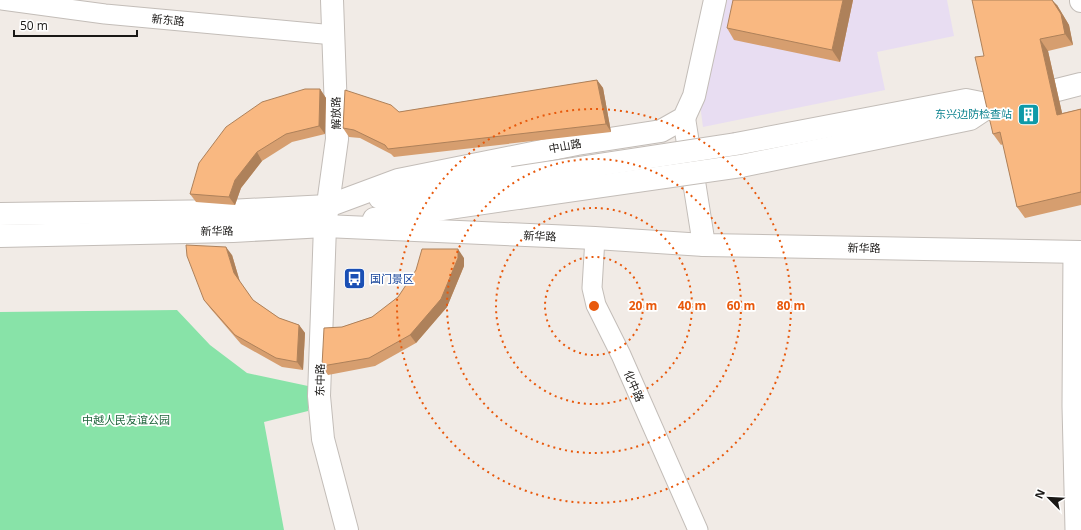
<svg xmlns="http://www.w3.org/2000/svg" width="1081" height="530" font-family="'Open Sans','Noto Sans SC',sans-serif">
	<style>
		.commercial { fill: #e8ddf2 }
		.green { fill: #88e3a8 }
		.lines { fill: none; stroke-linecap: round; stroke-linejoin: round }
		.street-casing { stroke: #c3bdb8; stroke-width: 21 }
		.secondary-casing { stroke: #c3bdb8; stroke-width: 24 }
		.primary-casing { stroke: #c3bdb8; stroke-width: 24 }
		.street { stroke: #fff; stroke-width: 19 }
		.secondary { stroke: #fff; stroke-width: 22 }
		.primary { stroke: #fff; stroke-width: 22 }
		.secondary-bridge-casing { stroke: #c3bdb8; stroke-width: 24; stroke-linecap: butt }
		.secondary-bridge { stroke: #fff; stroke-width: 22 }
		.wall { fill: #d69e6f }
		.shaded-wall { fill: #ae815a }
		.building { fill: #f9b881; stroke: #ae815a }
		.ring { fill: none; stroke: #e8590c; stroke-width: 2; stroke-dasharray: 2 4 }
		.labels { text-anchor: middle; stroke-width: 3.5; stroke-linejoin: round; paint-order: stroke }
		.street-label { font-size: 11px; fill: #1a1816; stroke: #fff }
		.culture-label { font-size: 11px; fill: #0d838f; stroke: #fff; text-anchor: end }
		.transit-label { font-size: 11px; fill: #164399; stroke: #fff; text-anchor: start }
		.park-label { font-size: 11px; fill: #21663e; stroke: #fff }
		.centre { fill: #e8590c; stroke: #fff; stroke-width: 2 }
		.ring-label { font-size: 12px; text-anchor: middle; font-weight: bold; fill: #e8590c; stroke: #fff; stroke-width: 3.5; stroke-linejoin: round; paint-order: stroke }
	</style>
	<rect width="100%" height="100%" fill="#f1ebe6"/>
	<!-- commercial -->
	<polygon class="commercial" points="724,0 947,0 954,36 877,52 885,90 703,127 699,97"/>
	<!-- green -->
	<polygon class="green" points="177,310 210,345 247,373 308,386 308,411 264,422 284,530 0,530 0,312"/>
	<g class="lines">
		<defs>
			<g id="street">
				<polyline points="2,0 105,14 334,35"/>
				<polyline points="595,238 592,288 596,305 621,355 698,530"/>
				<polyline points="1073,252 1072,406 1075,530"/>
			</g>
			<g id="secondary">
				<polyline points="332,0 337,139 325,226 319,396 323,439 347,530"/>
				<polyline points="1081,0 1081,1"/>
				<polyline points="1057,90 1081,84"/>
				<polyline points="684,118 704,245"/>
				<polyline points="736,144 966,100 991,105"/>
				<polyline points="741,166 970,119 991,105"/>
				<polyline points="380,198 513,178"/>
				<polyline points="328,206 398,180 577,144 661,131 684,118 694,96 715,0"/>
				<polyline points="374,219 518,198"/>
				<polyline points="325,226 595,238 704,245 1081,252"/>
			</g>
			<g id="primary">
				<polyline points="0,214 229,211 328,206"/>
				<polyline points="0,236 233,231 325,226"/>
			</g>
		</defs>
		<!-- street casing -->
		<use href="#street" class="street-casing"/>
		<!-- secondary casing -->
		<use href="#secondary" class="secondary-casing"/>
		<!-- primary casing -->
		<use href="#primary" class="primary-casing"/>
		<!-- street -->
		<use href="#street" class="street"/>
		<!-- secondary -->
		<use href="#secondary" class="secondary"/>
		<!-- primary -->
		<use href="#primary" class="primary"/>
		<defs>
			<g id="secondary-bridge">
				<polyline points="513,178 736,144"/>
				<polyline points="518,198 741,166"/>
			</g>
		</defs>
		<!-- secondary-bridge casing -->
		<use href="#secondary-bridge" class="secondary-bridge-casing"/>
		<!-- secondary-bridge -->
		<use href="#secondary-bridge" class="secondary-bridge"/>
	</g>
	<!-- wall -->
	<g class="wall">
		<polygon points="853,0 840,62 734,40 727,28"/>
		<polygon points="1057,5 1069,25 1073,45 1048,51 1062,113 1081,109 1081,205 1025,218 1017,207 1003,144 1001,145 993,134 984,56"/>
		<polygon points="597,80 603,88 611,132 394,157 391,154 360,138 349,137 343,128 399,112"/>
		<polygon points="320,89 326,98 325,134 292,142 262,161 241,188 235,205 196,202 190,194"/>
		<polygon points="232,255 240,282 253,300 279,318 299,325 305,333 303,370 282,367 241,344 210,308 204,300"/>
		<polygon points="464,258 464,266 447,307 416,343 375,366 328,375 322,366 342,327 372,317"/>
	</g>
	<!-- shaded-wall -->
	<g class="shaded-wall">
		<polygon points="843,0 853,0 840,62 832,50"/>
		<polygon points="1052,0 1057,5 1069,25 1073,45 1065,34"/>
		<polygon points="1040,39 1048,51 1065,126 1057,115"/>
		<polygon points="597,80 603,88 611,132 606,124"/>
		<polygon points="320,89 326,98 325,134 319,126"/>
		<polygon points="257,152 262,161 241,188 235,205 229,197 235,180"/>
		<polygon points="226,247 232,255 240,282 234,273"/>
		<polygon points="458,249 464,258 464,266 447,307 416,343 410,335"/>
		<polygon points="299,325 305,333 303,370 297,362"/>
	</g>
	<!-- building -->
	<g class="building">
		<polygon points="733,0 843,0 832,50 727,28"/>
		<polygon points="972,0 1052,0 1061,14 1065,34 1040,39 1057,115 1081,109 1081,192 1017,207 1000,132 993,134 975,57 984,56"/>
		<polygon points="597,80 606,124 388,149 385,145 354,130 343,128 345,90 391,105 399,112"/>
		<polygon points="305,89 320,89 319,126 286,134 257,152 235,180 229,197 190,194 199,163 226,127 262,102"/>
		<polygon points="186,245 226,247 234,273 253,300 279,318 299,325 297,362 276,358 235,335 204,300 187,256"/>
		<polygon points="422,249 458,249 458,258 441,299 410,335 369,358 322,366 324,328 342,327 372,317 398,297 416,270"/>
	</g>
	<!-- distance rings -->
	<g class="ring">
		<circle cx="594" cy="306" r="49"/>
		<circle cx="594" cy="306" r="98"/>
		<circle cx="594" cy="306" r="147"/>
		<circle cx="594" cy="306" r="197"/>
	</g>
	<!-- icons -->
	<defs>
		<symbol id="building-square" viewBox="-11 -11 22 22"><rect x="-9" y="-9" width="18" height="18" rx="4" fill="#0f9aa8" stroke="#fff"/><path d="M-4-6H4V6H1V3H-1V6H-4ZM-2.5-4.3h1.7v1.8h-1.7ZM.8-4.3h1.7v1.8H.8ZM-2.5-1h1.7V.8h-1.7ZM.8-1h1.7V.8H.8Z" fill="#fff"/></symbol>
		<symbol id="bus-square" viewBox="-11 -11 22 22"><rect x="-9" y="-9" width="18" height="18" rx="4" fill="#1a4fb4" stroke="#fff"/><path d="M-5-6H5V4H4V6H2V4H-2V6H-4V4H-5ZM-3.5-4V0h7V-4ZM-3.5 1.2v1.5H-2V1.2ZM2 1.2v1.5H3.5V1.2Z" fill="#fff"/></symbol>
	</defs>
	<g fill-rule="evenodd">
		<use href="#building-square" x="1016" y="102" width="25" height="25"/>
		<use href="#bus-square" x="342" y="266" width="25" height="25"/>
	</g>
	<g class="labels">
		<!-- street labels -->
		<g class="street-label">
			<text transform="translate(168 20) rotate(5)" y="4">新东路</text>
			<text transform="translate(336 113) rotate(-91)" y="4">解放路</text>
			<text transform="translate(565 146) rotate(-11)" y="4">中山路</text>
			<text transform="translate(217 231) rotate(-1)" y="4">新华路</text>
			<text transform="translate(540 236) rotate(2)" y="4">新华路</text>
			<text transform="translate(864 248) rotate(1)" y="4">新华路</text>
			<text transform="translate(320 380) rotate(-89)" y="4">东中路</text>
			<text transform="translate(634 386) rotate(66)" y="4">化中路</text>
		</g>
		<!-- culture labels -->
		<g class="culture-label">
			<text x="1012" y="118">东兴边防检查站</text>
		</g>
		<!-- transit labels -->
		<g class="transit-label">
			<text x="370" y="283">国门景区</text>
		</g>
		<!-- park labels -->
		<g class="park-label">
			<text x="126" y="424">中越人民友谊公园</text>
		</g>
	</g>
	<circle cx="594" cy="306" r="6" class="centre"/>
	<g class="ring-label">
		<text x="643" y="310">20 m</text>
		<text x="692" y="310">40 m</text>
		<text x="741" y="310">60 m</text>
		<text x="791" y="310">80 m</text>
	</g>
	<!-- north arrow -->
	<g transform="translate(1049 498) rotate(294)" stroke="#ffffff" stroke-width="3" paint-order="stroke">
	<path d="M0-3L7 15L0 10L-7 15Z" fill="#1a1816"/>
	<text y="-6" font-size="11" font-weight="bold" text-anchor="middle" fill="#1a1816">N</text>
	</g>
	<!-- scale -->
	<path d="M14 30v6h123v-6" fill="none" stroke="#1a1816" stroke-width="2"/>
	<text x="20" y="30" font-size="12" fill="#1a1816" stroke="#ffffff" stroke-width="3" paint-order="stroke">50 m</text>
</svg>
